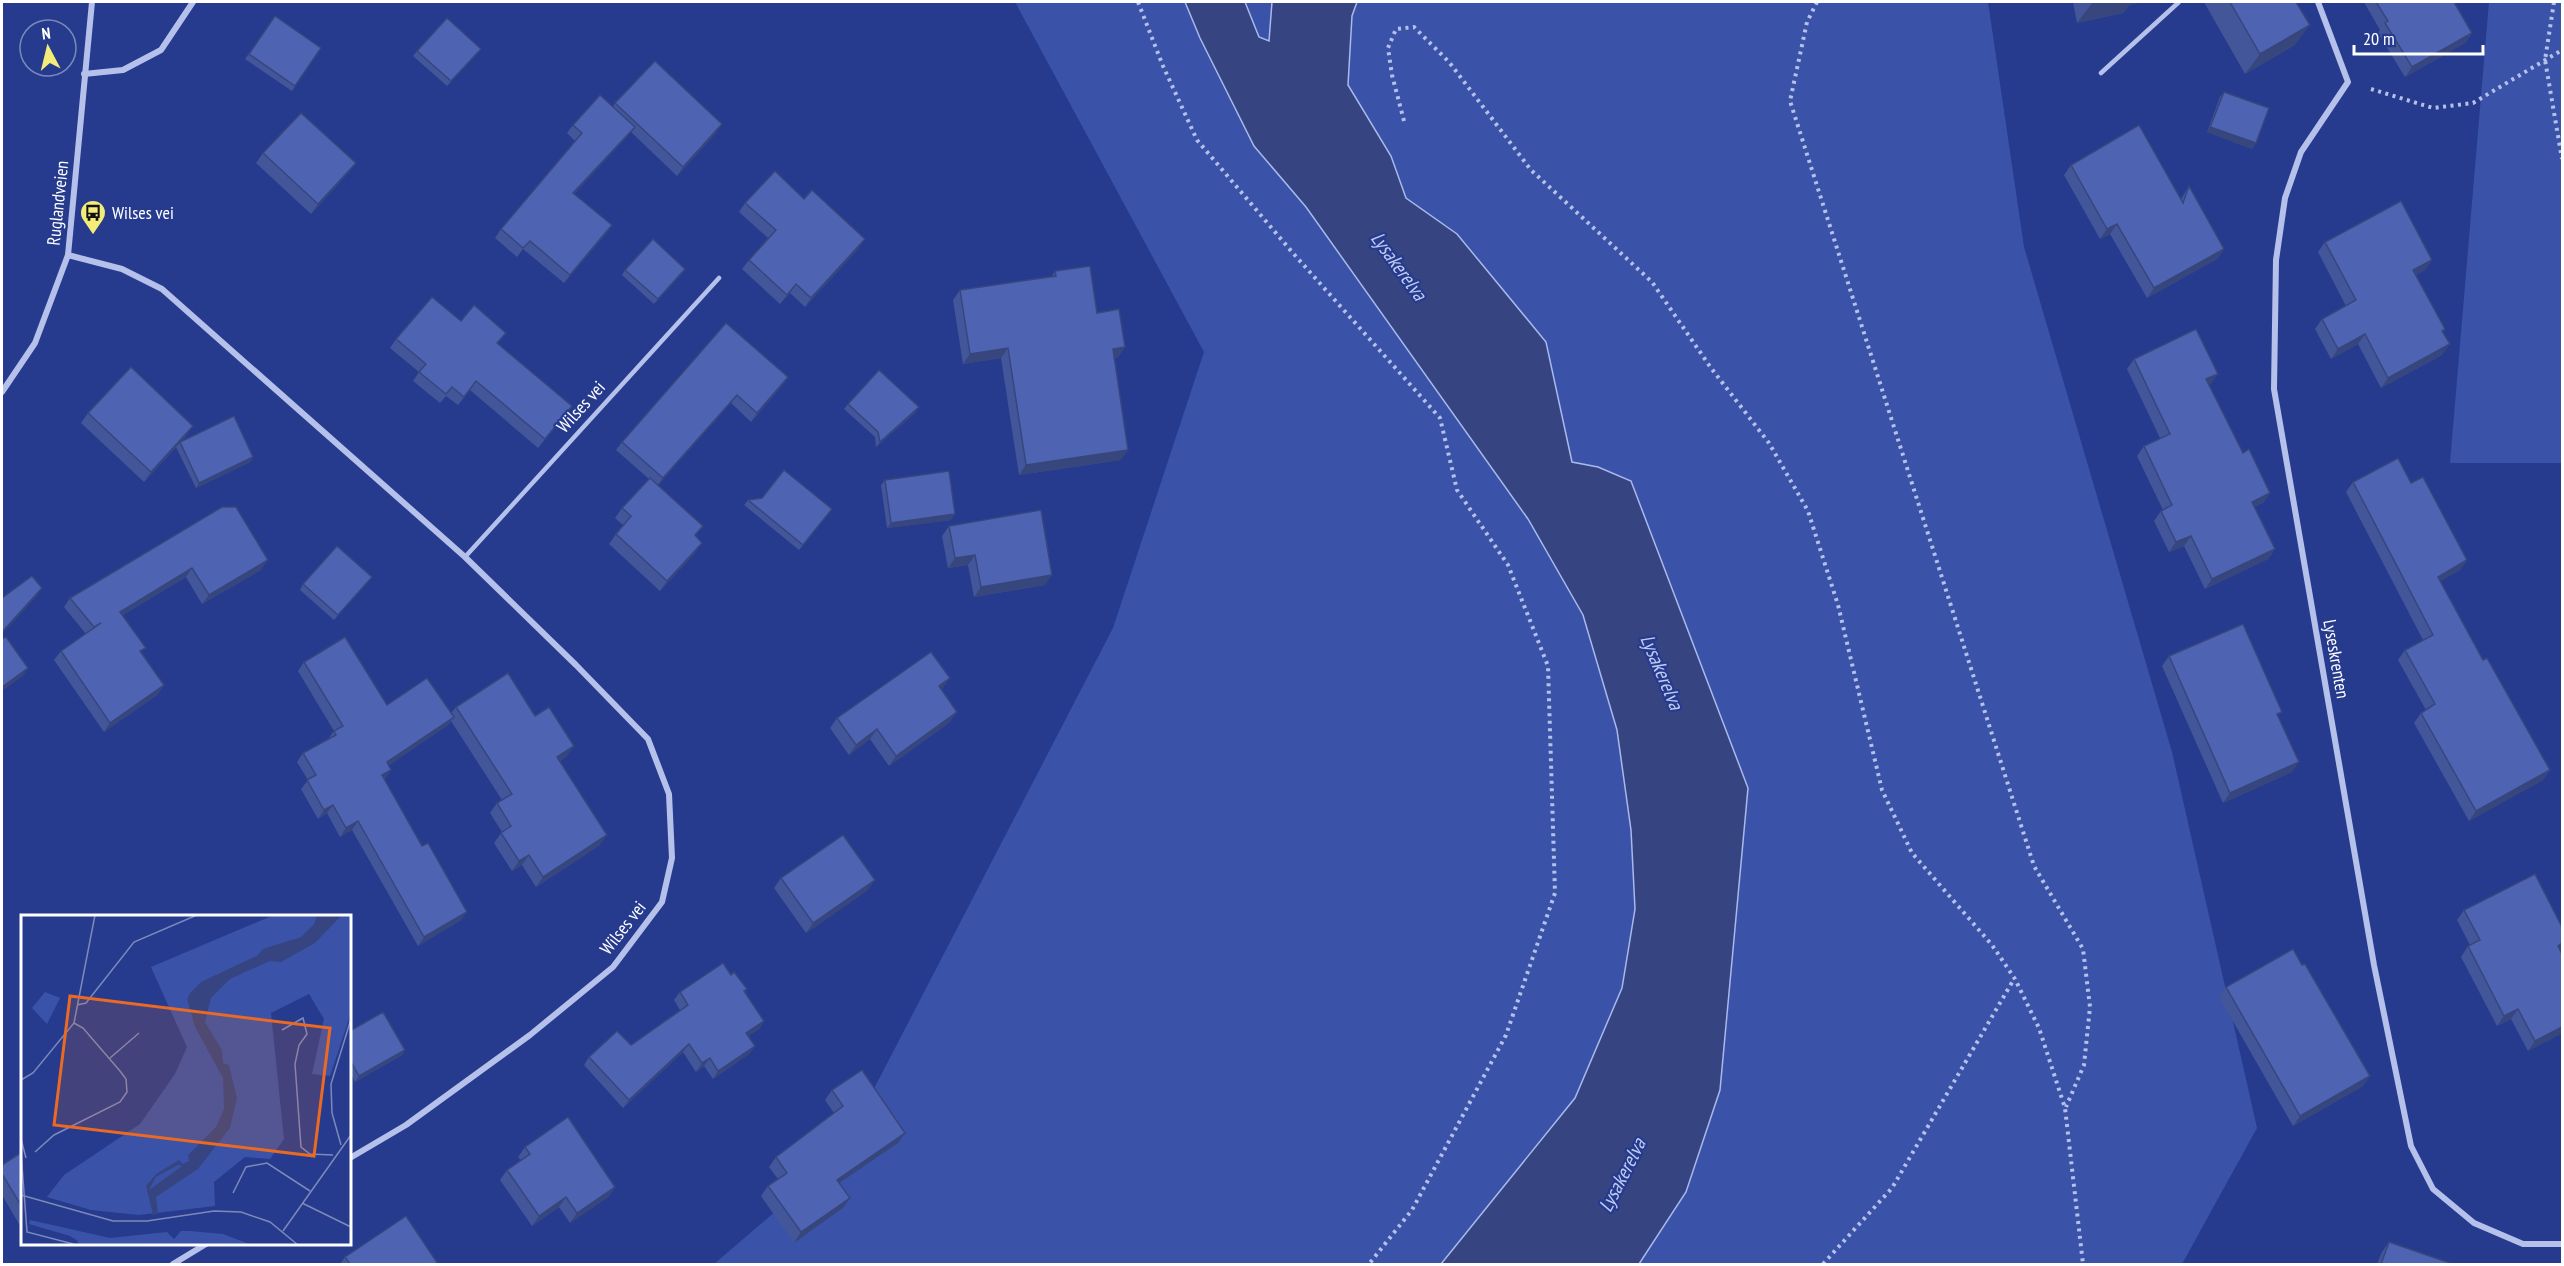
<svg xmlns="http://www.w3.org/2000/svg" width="2564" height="1266" font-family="'PT Sans Narrow',sans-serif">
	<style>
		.green { fill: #3a53a9 }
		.water { fill: #364582; stroke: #a9b9eb; stroke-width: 1.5 }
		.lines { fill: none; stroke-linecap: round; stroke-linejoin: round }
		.path { stroke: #b5c1ea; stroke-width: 4; stroke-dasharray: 3 4.5; stroke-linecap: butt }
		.lane { stroke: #b5c1ea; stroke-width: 4.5 }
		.street { stroke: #b5c1ea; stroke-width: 6 }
		.wall { fill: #43569a }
		.shaded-wall { fill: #37467d }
		.building { fill: #4e64b3; stroke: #37467d; stroke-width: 1.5 }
		.labels { text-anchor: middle; stroke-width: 4.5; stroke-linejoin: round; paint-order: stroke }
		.street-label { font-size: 18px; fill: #fff; stroke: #263b8d }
		.poi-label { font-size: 18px; fill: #fff; stroke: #263b8d; text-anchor: start }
		.water-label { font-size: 20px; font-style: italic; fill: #c1ccf2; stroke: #263b8d }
		.inset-road { fill: none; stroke: #7d89bb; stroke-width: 1.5 }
		.view { fill: #ea6a24; fill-opacity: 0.15; stroke: #ea6a24; stroke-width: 3 }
		.inset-edge { fill: none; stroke: #fff; stroke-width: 3 }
	</style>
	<rect width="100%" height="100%" fill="#263b8d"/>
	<!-- green -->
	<g class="green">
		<polygon points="1015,2 1988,2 2024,247 2172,752 2257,1128 2182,1264 714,1264 838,1158 1113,628 1204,352"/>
		<polygon points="2489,2 2562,2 2562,463 2450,463"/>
	</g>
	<!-- water -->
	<polygon class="water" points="1185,2 1245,2 1259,37 1269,41 1272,2 1357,2 1352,16 1348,85 1391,156 1406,198 1457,234 1546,342 1572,462 1598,467 1631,481 1748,788 1720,1090 1686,1192 1639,1264 1441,1264 1575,1098 1622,988 1635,909 1631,830 1617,730 1583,615 1528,519 1306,207 1254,146 1200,38"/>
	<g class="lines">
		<!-- path -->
		<g class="path">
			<polyline points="1138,2 1163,66 1197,140 1292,252 1440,418 1457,490 1508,565 1548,666 1555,893 1506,1035 1412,1210 1369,1264"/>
			<polyline points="1817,2 1807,22 1790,101 2034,866 2083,949 2090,1007 2084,1065 2066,1107"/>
			<polyline points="2554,2 2545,60 2562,159"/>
			<polyline points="2371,89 2433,108 2473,103 2562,50"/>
			<polyline points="1404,121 1392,75 1388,48 1396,29 1414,27 1449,62 1531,170 1652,282 1711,368 1769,443 1808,511 1838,605 1882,790 1912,853 1992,945 2015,979 2039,1028 2065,1108 2083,1264"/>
			<polyline points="1823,1264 1892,1188 2014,979"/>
		</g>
		<!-- lane -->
		<g class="lane">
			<polyline points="2101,73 2179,2"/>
			<polyline points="465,557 719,278"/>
		</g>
		<!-- street -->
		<g class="street">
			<polyline points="2318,2 2348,82 2301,152 2285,198 2276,260 2274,389 2374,965 2411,1146 2433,1189 2474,1223 2523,1244 2562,1244"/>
			<polyline points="84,74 123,70 161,50 193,2"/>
			<polyline points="68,255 122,269 162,289 465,557 576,665 648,739 669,794 672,858 662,902 613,967 530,1035 406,1125 350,1158"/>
			<polyline points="2,392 35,343 68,255 92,2"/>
			<polyline points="173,1264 206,1244"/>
		</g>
	</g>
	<!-- wall -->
	<g class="wall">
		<polygon points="2073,2 2142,2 2129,5 2123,13 2077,23"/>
		<polygon points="2204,2 2296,2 2295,45 2245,74"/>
		<polygon points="2364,2 2455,2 2454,2 2472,33 2465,43 2405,77 2378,33 2380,30"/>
		<polygon points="275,16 321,48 292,91 245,59"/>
		<polygon points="417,51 477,54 447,86 413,56"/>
		<polygon points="2224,92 2256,143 2252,149 2207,132 2220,97"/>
		<polygon points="615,103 716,133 677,176 631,132 574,194 612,225 606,234 564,283 523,249 517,257 495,238 501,229 575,141 567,133 573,125 613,107"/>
		<polygon points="263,153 356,163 348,173 311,214 256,163"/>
		<polygon points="2071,165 2181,199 2189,186 2224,249 2217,259 2147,298 2110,234 2100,239 2064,175"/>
		<polygon points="745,203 859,248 805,307 790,293 780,304 742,269 749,260 768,238 739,212"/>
		<polygon points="2325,242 2432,260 2425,270 2416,275 2445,329 2443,332 2442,355 2381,388 2358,344 2331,359 2315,329 2322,319 2346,306 2318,252"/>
		<polygon points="685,269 654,304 622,275 625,270"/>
		<polygon points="1055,271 1097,313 1125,347 1118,357 1114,358 1121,460 1019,475 1001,358 963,364 953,300 960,290 1052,276"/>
		<polygon points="461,321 498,344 566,415 538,448 470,390 458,405 446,396 440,403 413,381 419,372 390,348 396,339"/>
		<polygon points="726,323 788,377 782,386 751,422 731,403 658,485 696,537 695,553 660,591 609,544 616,534 623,525 615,518 622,508 649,479 616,450 622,442"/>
		<polygon points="2134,359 2211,384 2209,385 2243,453 2270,493 2263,503 2254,507 2275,549 2268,559 2205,589 2184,546 2169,552 2154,521 2161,511 2163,510 2137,456 2144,446 2160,438 2127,369"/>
		<polygon points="848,404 916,412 876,447 875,437 844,409"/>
		<polygon points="88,413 186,436 181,441 253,457 250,462 196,488 176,447 177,446 144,482 81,423"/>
		<polygon points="885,480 951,520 887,528 881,485"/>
		<polygon points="2353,482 2411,483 2467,560 2460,570 2440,581 2483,660 2550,770 2543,780 2469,821 2414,723 2421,713 2426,710 2398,660 2405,650 2423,640 2346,492"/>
		<polygon points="748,500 832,509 799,550 744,505"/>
		<polygon points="222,507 261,570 202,604 186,577 123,615 142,653 164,685 157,695 104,732 54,660 61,651 86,634 64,607 70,598"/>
		<polygon points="949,526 1045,585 974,597 968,565 948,568 942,536"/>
		<polygon points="368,582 334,620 300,590 303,584"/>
		<polygon points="2169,656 2292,772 2223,803 2162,666"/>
		<polygon points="304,662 387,705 451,713 456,707 535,716 567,756 560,761 600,845 536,887 522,865 512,871 494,843 502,832 490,813 497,803 502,800 451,721 448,725 389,765 391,770 384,779 461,920 418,946 352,830 340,837 327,813 318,819 301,789 308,780 297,762 303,753 328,739 334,731 298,671"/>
		<polygon points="943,688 941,690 950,722 889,766 870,739 849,755 830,728 837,718"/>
		<polygon points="781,878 868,890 806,933 774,888"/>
		<polygon points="2464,910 2561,951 2562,1033 2528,1051 2511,1019 2497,1026 2461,957 2468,946 2470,945 2457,920"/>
		<polygon points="731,975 747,989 745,992 764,1021 759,1029 748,1036 755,1046 749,1054 713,1079 704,1066 696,1072 683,1052 623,1108 584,1065 589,1057 631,1045 680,1010 674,1000 680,992"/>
		<polygon points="2226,987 2363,1086 2293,1126 2219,997"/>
		<polygon points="350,1031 405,1050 402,1055 355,1082 350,1072"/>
		<polygon points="832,1090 905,1133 898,1143 839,1183 843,1208 794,1243 761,1196 768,1186 778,1179 769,1167 776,1157 834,1113 825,1100"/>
		<polygon points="525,1147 615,1187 608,1197 570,1223 559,1207 532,1226 500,1180 507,1170 521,1160 518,1157"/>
		<polygon points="22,1152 22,1229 2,1195 2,1165"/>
		<polygon points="2389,1242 2453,1264 2377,1264 2382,1252"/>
		<polygon points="345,1257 438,1264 340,1264"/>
	</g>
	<!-- shaded-wall -->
	<g class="shaded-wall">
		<polygon points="2093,2 2142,2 2129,5 2123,13 2077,23"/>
		<polygon points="2310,25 2295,45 2245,74 2260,54"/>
		<polygon points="2472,33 2465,43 2405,77 2412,67"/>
		<polygon points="481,49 477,54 447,86 451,81"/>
		<polygon points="722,124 716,133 677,176 683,167"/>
		<polygon points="635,127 629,135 567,202 573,193"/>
		<polygon points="2210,127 2256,143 2252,149 2207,132"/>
		<polygon points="356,163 348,173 311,214 318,204"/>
		<polygon points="2117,224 2110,234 2100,239 2107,229"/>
		<polygon points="612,225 606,234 564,283 570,275"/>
		<polygon points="865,239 859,248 805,307 811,298"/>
		<polygon points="2224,249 2217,259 2147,298 2154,288"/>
		<polygon points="2432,260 2425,270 2406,280 2413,270"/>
		<polygon points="685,269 682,274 654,304 658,299"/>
		<polygon points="796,284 790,293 780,304 787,295"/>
		<polygon points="2365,334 2358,344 2331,359 2338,349"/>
		<polygon points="2450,344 2442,355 2381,388 2388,378"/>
		<polygon points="1125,347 1118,357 1106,359 1113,349"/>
		<polygon points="1008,348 1001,358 963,364 970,354"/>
		<polygon points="2218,374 2211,384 2199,389 2206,379"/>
		<polygon points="788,377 782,386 751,422 757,413"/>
		<polygon points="737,395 731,403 657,486 663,478"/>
		<polygon points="572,406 566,415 538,448 545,439"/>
		<polygon points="919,407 916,412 876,447 880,442"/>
		<polygon points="193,426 186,436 144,482 151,472"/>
		<polygon points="1128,450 1121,460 1019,475 1026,465"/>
		<polygon points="253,457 250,462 196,488 199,483"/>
		<polygon points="2270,493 2263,503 2245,512 2252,502"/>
		<polygon points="955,514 951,520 887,528 891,523"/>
		<polygon points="2191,536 2184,546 2169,552 2176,542"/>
		<polygon points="702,543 695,553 660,591 667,581"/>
		<polygon points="2275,549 2268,559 2205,589 2212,579"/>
		<polygon points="975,555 968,565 948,568 955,558"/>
		<polygon points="268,560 261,570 202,604 209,595"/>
		<polygon points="2467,560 2460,570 2431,587 2438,577"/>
		<polygon points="192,568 186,577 113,621 120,612"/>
		<polygon points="1052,575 1045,585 974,597 981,587"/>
		<polygon points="372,577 368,582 334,620 338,615"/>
		<polygon points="42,588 37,596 2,634 2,632"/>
		<polygon points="28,668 23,676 2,691 2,687"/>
		<polygon points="950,678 943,688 932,696 939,686"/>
		<polygon points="164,685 157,695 104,732 110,723"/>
		<polygon points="957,712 950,722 889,766 896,756"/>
		<polygon points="454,717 448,725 381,771 387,762"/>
		<polygon points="877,729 870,739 849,755 856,745"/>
		<polygon points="574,746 567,756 550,767 557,757"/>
		<polygon points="2299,762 2292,772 2223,803 2230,793"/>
		<polygon points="391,770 385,779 376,783 382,775"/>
		<polygon points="2550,770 2543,780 2469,821 2476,811"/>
		<polygon points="333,805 327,813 318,819 324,810"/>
		<polygon points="358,821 352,830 340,837 346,828"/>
		<polygon points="607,835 600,845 536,887 543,877"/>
		<polygon points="529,855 522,865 512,871 519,861"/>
		<polygon points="875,880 868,890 806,933 813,923"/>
		<polygon points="467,912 461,920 418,946 424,937"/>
		<polygon points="2562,943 2562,950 2551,956 2558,946"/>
		<polygon points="2518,1009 2511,1019 2497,1026 2504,1016"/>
		<polygon points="764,1021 759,1029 740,1041 746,1033"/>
		<polygon points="2562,1027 2562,1033 2528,1051 2535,1041"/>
		<polygon points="689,1044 683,1052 623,1108 629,1100"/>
		<polygon points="755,1046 749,1054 713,1079 718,1071"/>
		<polygon points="405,1050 402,1055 355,1082 359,1076"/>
		<polygon points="710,1058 704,1066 696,1072 702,1063"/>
		<polygon points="2370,1076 2363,1086 2293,1126 2300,1116"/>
		<polygon points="905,1133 898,1143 829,1190 837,1180"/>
		<polygon points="615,1187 608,1197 570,1223 577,1213"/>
		<polygon points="566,1197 559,1207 532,1226 539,1216"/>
		<polygon points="850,1198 843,1208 794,1243 801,1232"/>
	</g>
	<!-- building -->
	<g class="building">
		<polygon points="2230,2 2296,2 2310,25 2260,54"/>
		<polygon points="2376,2 2454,2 2472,33 2412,67 2385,23 2388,21"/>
		<polygon points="275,16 321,48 295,86 249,54"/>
		<polygon points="447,18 481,49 451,81 417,51"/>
		<polygon points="655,61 722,124 683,167 615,103"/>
		<polygon points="2224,92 2269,108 2256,143 2210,127"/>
		<polygon points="600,95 635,127 573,193 612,225 570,275 530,241 523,248 501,229 582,133 573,125"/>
		<polygon points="301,113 356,163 318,204 263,153"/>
		<polygon points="2139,125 2183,203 2189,186 2224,249 2154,288 2117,224 2107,229 2071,165"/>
		<polygon points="775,171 804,199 812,190 865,239 811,298 796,284 787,295 749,260 776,230 745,203"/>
		<polygon points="2401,201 2432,260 2413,270 2445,329 2442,331 2450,344 2388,378 2365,334 2338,349 2322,319 2356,300 2325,242"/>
		<polygon points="653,239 685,269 658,299 625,270"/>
		<polygon points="1090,266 1097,313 1119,309 1125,347 1113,349 1128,450 1026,465 1008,348 970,354 960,290 1056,276 1055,271"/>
		<polygon points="432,297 461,321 474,305 506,333 497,343 572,406 545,439 476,381 464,397 452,387 446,394 419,372 426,364 396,339"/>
		<polygon points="726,323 788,377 757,413 737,395 663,478 622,442"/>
		<polygon points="2196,329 2218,374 2206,379 2243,453 2249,449 2270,493 2252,502 2275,549 2212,579 2191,536 2176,542 2161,511 2172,505 2144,446 2170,434 2134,359"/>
		<polygon points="131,367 193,426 151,472 88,413"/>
		<polygon points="879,370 919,407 880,442 878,432 848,404"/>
		<polygon points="234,416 253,457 199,483 180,442"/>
		<polygon points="2398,458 2411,483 2423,477 2467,560 2438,577 2483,660 2487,658 2550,770 2476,811 2421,713 2435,704 2405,650 2433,635 2353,482"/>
		<polygon points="784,470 832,509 803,545 748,500 762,498"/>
		<polygon points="949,471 955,514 891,523 885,480"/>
		<polygon points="650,478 703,526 695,535 702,543 667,581 616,534 631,516 622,508"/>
		<polygon points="222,507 236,507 268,560 209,595 192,568 120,612 146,648 140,651 164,685 110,723 61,651 101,623 94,627 70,598"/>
		<polygon points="1041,510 1052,575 981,587 975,555 955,558 949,526"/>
		<polygon points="337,546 372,577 338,615 303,584"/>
		<polygon points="32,576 42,588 2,632 2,598"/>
		<polygon points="2243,624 2282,712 2277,714 2299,762 2230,793 2169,656"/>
		<polygon points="6,637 28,668 2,687 2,639"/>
		<polygon points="345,637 387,705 427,678 454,717 387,762 391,770 382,775 422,846 428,843 467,912 424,937 358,821 346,828 333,805 324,810 307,780 316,775 303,753 336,735 334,731 343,726 304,662"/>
		<polygon points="931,652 950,678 939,686 957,712 896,756 877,729 856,745 837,718"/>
		<polygon points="508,673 535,716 549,707 574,746 557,757 607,835 543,877 529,855 519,861 501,833 511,826 497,803 512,794 456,707"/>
		<polygon points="843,835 875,880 813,923 781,878"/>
		<polygon points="2535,874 2562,927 2562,943 2558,946 2562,954 2562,1027 2535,1041 2518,1009 2504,1016 2468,946 2480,940 2464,910"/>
		<polygon points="2293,949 2302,965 2305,964 2370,1076 2300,1116 2226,987"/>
		<polygon points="723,963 731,975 734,972 747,989 744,991 764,1021 746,1033 755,1046 718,1071 710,1058 702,1063 689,1044 629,1100 589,1057 617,1031 631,1045 688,1005 680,992"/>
		<polygon points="383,1012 405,1050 359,1076 350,1060 350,1031"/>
		<polygon points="862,1070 905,1133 837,1180 850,1198 801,1232 768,1186 787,1173 776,1157 843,1106 832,1090"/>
		<polygon points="568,1117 615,1187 577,1213 566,1197 539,1216 507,1170 530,1154 525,1147"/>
		<polygon points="22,1152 22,1207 2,1174 2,1165"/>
		<polygon points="406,1216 438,1264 350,1264 345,1257"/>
		<polygon points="2389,1242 2453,1264 2381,1264"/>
	</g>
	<!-- icons -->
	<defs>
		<symbol id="bus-pin" viewBox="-11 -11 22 30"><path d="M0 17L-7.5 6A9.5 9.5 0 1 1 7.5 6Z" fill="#f4ec79" stroke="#263b8d"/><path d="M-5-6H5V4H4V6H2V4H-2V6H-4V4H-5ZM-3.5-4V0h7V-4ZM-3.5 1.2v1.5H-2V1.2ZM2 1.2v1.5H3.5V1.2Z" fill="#111"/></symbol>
	</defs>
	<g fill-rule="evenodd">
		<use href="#bus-pin" x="78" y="198" width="30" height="40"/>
	</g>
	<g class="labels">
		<!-- street labels -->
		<g class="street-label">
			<text transform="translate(58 203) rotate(-84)" y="6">Ruglandveien</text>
			<text transform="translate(581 407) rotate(-48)" y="6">Wilses vei</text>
			<text transform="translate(2336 659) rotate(80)" y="6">Lyseskrenten</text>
			<text transform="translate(623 928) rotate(-52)" y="6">Wilses vei</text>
		</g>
		<!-- poi labels -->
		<g class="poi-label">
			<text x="112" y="219">Wilses vei</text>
		</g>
		<!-- water labels -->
		<g class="water-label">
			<text transform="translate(1399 266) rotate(54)" y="7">Lysakerelva</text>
			<text transform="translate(1662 672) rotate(67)" y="7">Lysakerelva</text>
			<text transform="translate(1622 1175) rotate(-63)" y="7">Lysakerelva</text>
		</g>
	</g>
	<!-- overview -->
	<g transform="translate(21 915)">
		<rect width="330" height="330" fill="#263b8d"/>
		<path d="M253 0H330V98L309 161 291 159 303 104 288 79 250 98 263 224 249 244 224 242 193 267 194 291 118 300 70 295 26 282 43 260 119 209 154 159 166 132 130 52ZM24 77 39 83 26 109 11 93ZM9 305 89 323 146 317 153 324 160 316H169L202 319 231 330H56L57 326 49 321 8 309Z" fill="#3a53a9"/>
		<path d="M296 0H321L294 28 260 47 249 46 209 64 190 83 184 107 201 135 202 148 208 150 216 183 209 213 177 254 135 282 137 299 132 300 125 271 135 259 158 245 162 249 168 246 167 240 195 212 203 194 202 163 174 112 166 84 169 78 180 67 237 40 242 34 280 22 293 9ZM157 250 161 251 128 275 135 262Z" fill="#364582" fill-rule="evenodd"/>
		<path class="inset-road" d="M56 90 65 88 113 27 176 0M261 115 282 103 286 119 278 130 274 149 280 232 289 239 312 240M89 143 118 118M0 165 12 158 53 108 74 0M0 224 5 243M320 230 311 198 310 169 330 104M0 237 6 317 56 330M14 237 33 220 99 187 106 177 105 164 99 156 62 113 53 108M212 278 225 252 246 248 289 276M0 280 92 306H126L193 296 220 297 249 307 277 330M281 288 330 312M262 316 330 220"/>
		<path class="view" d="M49 81 309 113 293 241 33 210Z"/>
		<rect width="330" height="330" class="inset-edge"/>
	</g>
	<!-- border -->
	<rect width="2564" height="1266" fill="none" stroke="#ffffff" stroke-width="6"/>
	<!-- north arrow -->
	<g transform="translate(48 48) rotate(353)"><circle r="28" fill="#263b8d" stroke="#7d89bb" stroke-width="1.5"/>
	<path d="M0-4.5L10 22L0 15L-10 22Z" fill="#f4ec79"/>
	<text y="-9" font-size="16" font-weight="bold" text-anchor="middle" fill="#ffffff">N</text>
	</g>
	<!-- scale -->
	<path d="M2354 45v9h129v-9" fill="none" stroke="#ffffff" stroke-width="3"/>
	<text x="2363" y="45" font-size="18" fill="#ffffff" stroke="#263b8d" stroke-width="4.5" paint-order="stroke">20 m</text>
</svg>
